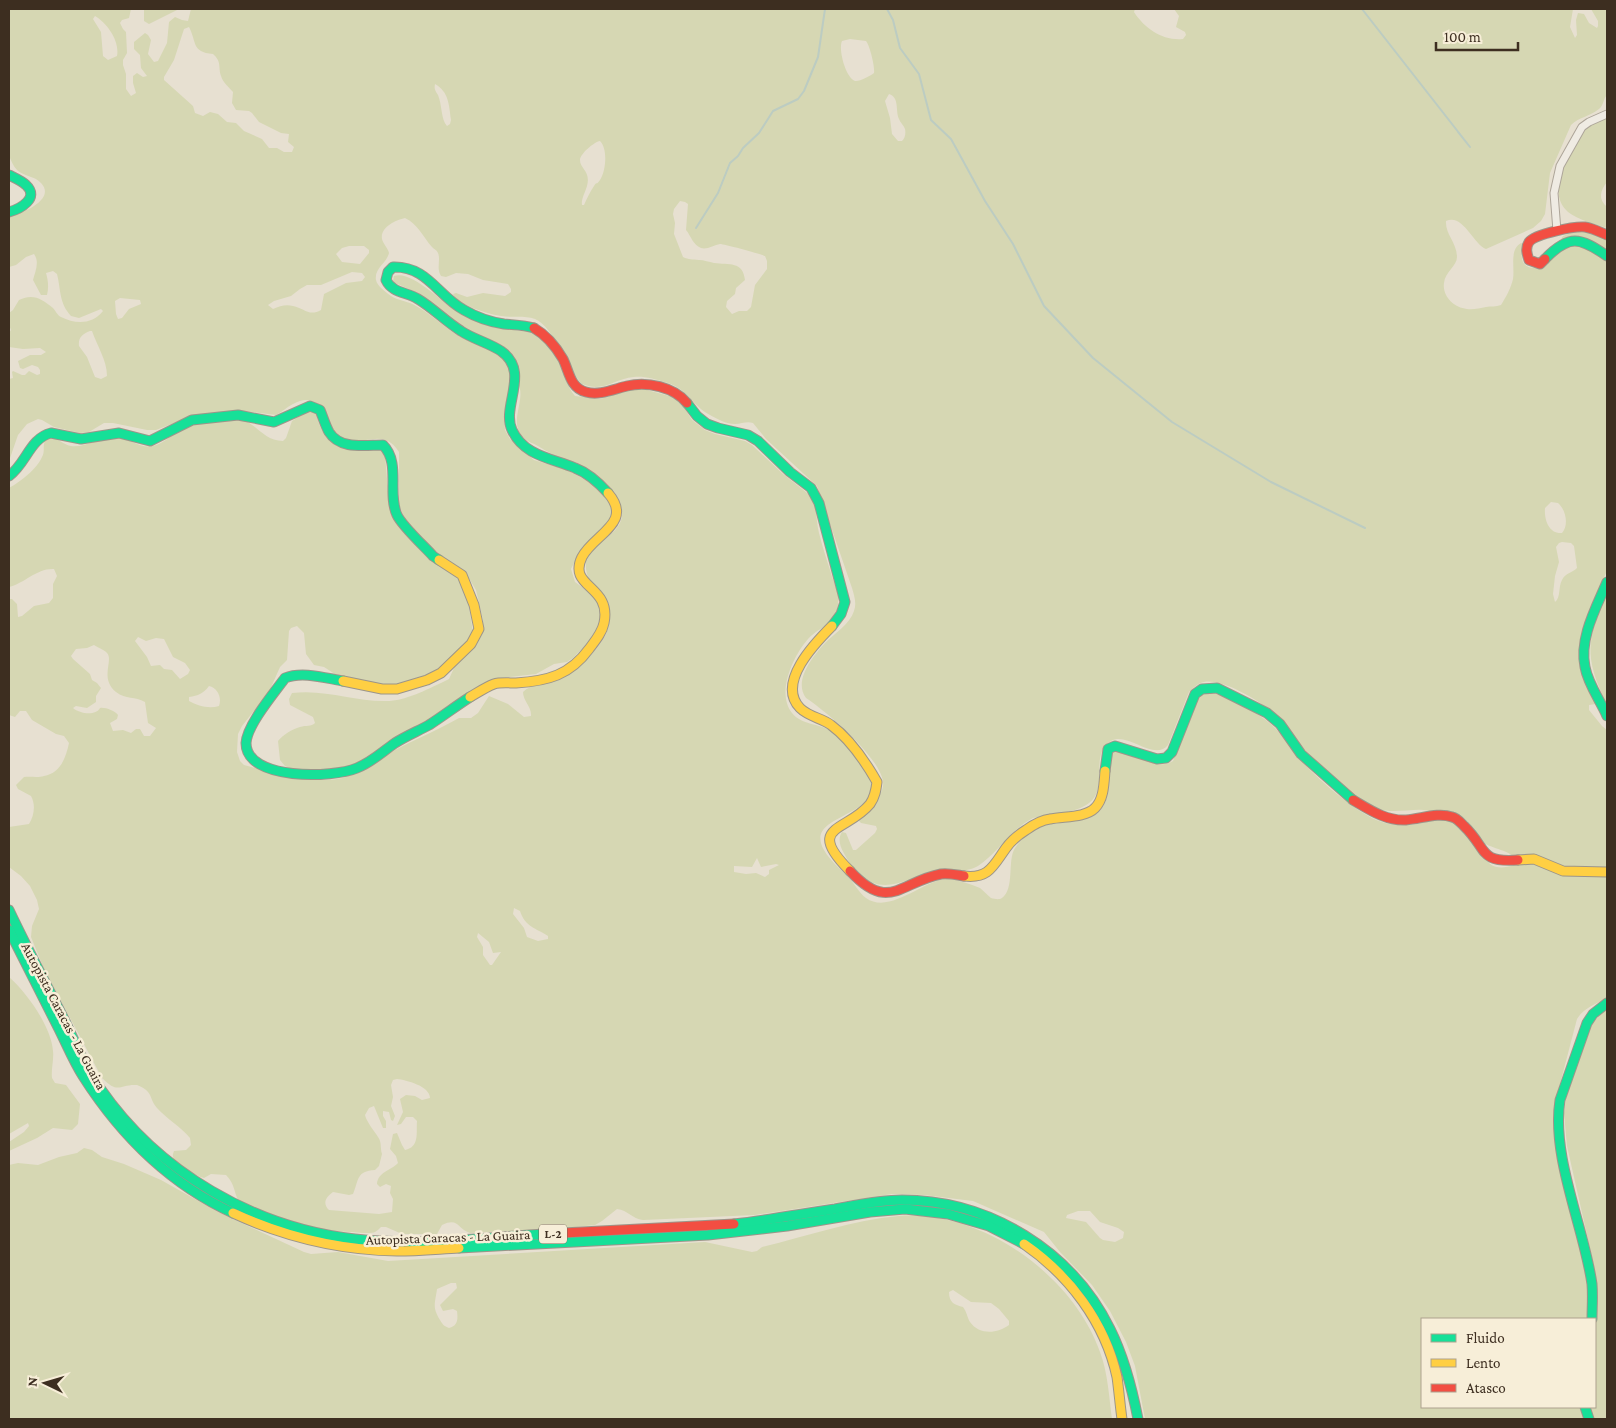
<svg xmlns="http://www.w3.org/2000/svg" width="1616" height="1428" font-family="'Crimson Pro',serif">
	<style>
		.green { fill: #d6d7b3; fill-rule: evenodd }
		.lines { fill: none; stroke-linecap: round; stroke-linejoin: round }
		.stream { stroke: #bcccc2; stroke-width: 2 }
		.street-casing { stroke: #ada599; stroke-width: 9 }
		.fast-casing { stroke: #9c958a; stroke-width: 11 }
		.slow-casing { stroke: #9c958a; stroke-width: 11 }
		.jam-casing { stroke: #9c958a; stroke-width: 11 }
		.street { stroke: #efebe3; stroke-width: 7 }
		.fast { stroke: #16e098; stroke-width: 9 }
		.slow { stroke: #ffcf43; stroke-width: 9 }
		.jam { stroke: #f24e42; stroke-width: 9 }
		.labels { text-anchor: middle; stroke-width: 5; stroke-linejoin: round; paint-order: stroke }
		.shield { fill: #f7eed8; stroke: #756857; stroke-width: 1 }
		.shield-label { font-size: 12px; font-weight: bold; fill: #3d2e20 }
		.street-label { font-size: 14px; fill: #3d2e20; stroke: #f7eed8 }
	</style>
	<rect width="100%" height="100%" fill="#e7e0d1"/>
	<!-- green -->
	<g class="green">
		<path d="M9 9H131L129 18 122 20 120 23 123 29 126 32 127 53 123 60V65L126 74V89L131 96 136 93 133 83V76L137 73 143 77 147 76 141 68 140 55 134 49V42L145 33 148 35 151 40 148 54 154 62 158 61 167 43 169 22 175 17 182 20 188 21 191 9H1135L1134 12C1145 29 1163 41 1183 39L1186 35 1185 32 1176 27 1179 16 1174 9H1573L1570 27 1575 38 1577 35 1576 20 1578 13 1584 14 1589 23 1597 28 1598 26V21L1591 9H1607V95C1603 99 1604 105 1599 109 1591 116 1579 117 1571 125L1550 173 1545 214 1541 221 1533 228 1486 249C1473 244 1463 213 1446 221 1445 234 1457 243 1457 257 1457 266 1445 272 1444 283 1442 296 1454 308 1467 309 1473 310 1480 308 1486 307 1491 306 1496 307 1501 305 1506 297 1511 288 1513 279 1515 267 1509 250 1521 243L1523 244C1520 259 1521 270 1540 268 1570 239 1570 239 1607 259V571C1594 598 1573 641 1581 671 1584 682 1591 692 1597 702L1596 704 1589 705V710L1602 726 1607 730V997C1595 1006 1585 1006 1577 1019L1555 1103 1554 1113 1593 1272 1594 1266 1567 1146 1564 1113 1566 1098 1591 1024 1607 1009V1419H1593L1589 1407H1595V1319H1422V1407H1579L1584 1419H1145L1135 1366 1126 1342 1110 1311 1092 1285 1060 1252 1044 1232 973 1201 924 1195 892 1194 755 1215 643 1220C632 1219 628 1210 617 1209L602 1221 595 1225 556 1229 470 1233C457 1229 459 1217 442 1225L437 1234H402L386 1227H381C379 1229 377 1231 375 1232 369 1235 325 1230 317 1228 304 1225 249 1209 240 1202 234 1196 236 1185 226 1175L211 1174 204 1178C196 1176 179 1166 174 1159 172 1156 173 1154 174 1151L186 1150 191 1145 190 1138C181 1127 167 1119 157 1108 148 1097 154 1092 137 1085 119 1084 119 1095 102 1078L44 969 31 937 32 926 39 909 37 900 30 886 21 876 9 867V827L29 824C34 816 36 805 31 796L18 789 16 785 24 777C31 776 37 778 44 776 61 773 66 757 69 743L64 736 56 734 32 720 26 711H20L15 717 9 715V599H12L17 604 18 617 22 616 34 606 49 603 53 598V584L57 576 54 569C37 568 25 583 9 587V488C20 482 37 469 42 457 46 450 41 445 47 438 58 437 62 444 71 446 86 448 101 436 116 437 128 438 141 449 153 446 166 443 175 431 186 426 196 422 228 420 239 420 255 420 262 441 283 441L286 438 292 421 308 411 316 413C318 420 320 429 325 435 344 462 376 438 385 454L389 504 396 523 432 561 458 576 467 595 473 632 470 639 438 671 414 680 395 685H383L338 676 324 667 314 665 306 654 304 633 297 626 291 628 289 631 287 660 280 667 269 692 242 726 238 734 237 752 240 761 244 765C271 772 319 786 346 777 366 770 379 758 397 749 416 739 440 729 459 718H471L478 713 489 696 508 704 524 717 531 716C532 707 523 701 523 692 531 684 545 684 555 681 572 677 597 651 605 636 619 611 583 589 586 562 589 541 619 538 622 516 625 484 559 460 538 446 533 443 528 442 524 438 507 423 527 399 518 384L511 391 504 413 505 430 510 439 534 460 567 470 595 485 607 498 612 507 613 513 610 520 581 549 571 569 575 582 593 595 597 601 600 613V623L597 632 593 638 573 658 567 662 554 664 536 674 502 678 489 682 472 691 359 765 334 771 294 770 285 766 280 760 278 741C283 735 292 729 300 727 306 725 311 727 315 723L313 717 290 705 289 699 292 693C325 689 353 701 384 701 403 702 426 690 443 682L449 679 454 668 477 644 483 629V620L476 590 467 575 428 545 404 518 399 504V452C382 424 360 451 338 437 327 420 320 389 293 404 287 407 282 412 276 415L244 411 227 412 182 420 156 430H147L113 423H104L89 432 80 433 54 427 42 420 38 419 27 424 18 435 9 461V379L13 378 12 372 13 371 22 375H25L29 371 37 375 40 374V370L38 367 32 365 23 369 20 368 18 361 30 355H41L46 352 40 348 23 349 9 347V333L11 330 9 325V313L13 310 19 300C33 293 42 299 53 308 56 311 57 315 61 317 75 324 92 325 103 311L101 309 79 318 71 316C59 303 61 290 57 274L53 271 46 273C48 280 49 287 47 295H41L33 280C35 272 40 262 34 254L26 257 16 265 9 267V217C20 214 57 200 41 183 35 176 23 176 17 170 13 166 11 160 9 156ZM95 16C107 23 120 41 117 56L108 60 103 56 101 32 93 19ZM189 27C197 42 191 52 213 54 222 62 218 67 221 76 223 83 229 87 233 92L232 103 236 110 249 111 252 113 259 122 281 133 289 134 288 142 294 147 292 152H284L277 148H269L262 139 244 131 236 123 227 122 218 114 210 112 203 116 195 113 193 106 164 80V77L174 60 184 29ZM850 39 866 41C870 46 875 67 874 73 870 76 859 82 855 81 846 78 838 50 842 41ZM435 84C449 92 449 105 451 120L450 124 447 126C441 120 442 104 438 95 435 90 434 89 435 84ZM889 94C900 98 895 110 899 119 900 122 904 126 905 129 906 134 905 138 902 141H898L892 134 890 118 885 101ZM600 141C608 149 606 171 600 180 595 187 598 180 594 186 590 192 587 198 584 205H582C581 199 585 193 587 186 591 171 580 169 580 160 580 154 594 142 600 141ZM680 201 685 202 688 204 686 230C691 236 693 245 701 248 707 250 714 245 720 244 724 244 761 254 765 256L767 261V269L755 285 751 307 747 311H739L732 314 726 307 727 301 735 294 736 288 745 280C743 261 729 265 714 263 709 262 704 260 699 260 692 259 689 260 683 257L674 234 675 223 673 214 674 209ZM405 218C418 224 423 237 432 247 435 250 436 249 438 253 441 260 436 268 441 276L446 277 456 273 468 274 483 280 508 284 511 289V292L505 296 483 293 467 297 456 293 453 294C458 305 488 314 501 316 512 318 524 315 535 319 553 326 568 369 582 384 604 393 613 379 634 377 644 376 655 379 664 382 687 387 691 405 710 415 717 419 726 424 735 424 742 424 746 421 753 423L766 439 817 486 852 588C854 595 857 603 854 611 850 624 834 634 825 643 813 656 793 681 806 698 826 711 887 763 883 786 881 799 866 810 857 819L861 823 876 826 877 829 875 833 856 850H853L846 833 842 832C835 843 845 854 850 864 853 868 857 871 861 875 883 896 908 878 933 872 947 869 964 874 978 866 998 853 1010 830 1033 818 1050 814 1074 814 1089 803 1109 789 1089 753 1111 741 1127 731 1154 762 1168 745L1189 692C1193 688 1198 683 1204 682 1224 678 1264 704 1279 717 1293 730 1300 748 1315 761 1331 775 1359 802 1379 809 1395 815 1424 805 1434 813L1431 820C1417 826 1396 827 1382 822 1358 815 1315 777 1298 757 1290 748 1284 737 1275 728 1264 716 1227 695 1212 693 1209 692 1204 693 1201 693L1195 700 1173 761C1153 773 1135 749 1119 749 1117 749 1114 750 1112 751 1105 767 1112 787 1105 803 1094 828 1061 817 1041 826 1031 830 1021 839 1015 848 1007 860 1015 889 1002 898 999 900 995 899 991 898 987 895 984 891 980 888 971 884 960 881 951 879 927 876 891 916 866 898 859 893 855 884 849 878 840 868 830 861 824 850 802 812 889 819 869 774L836 734C823 723 802 726 792 713 776 693 793 656 808 639 817 629 832 625 837 610 838 605 839 600 838 595 836 586 832 578 830 570 826 558 822 545 819 533 816 521 817 507 811 496L783 474 752 445 745 441 715 434 705 430 692 420 681 403 673 397 636 387 627 388 608 397 599 399 575 396C567 387 566 376 561 366 556 356 549 345 541 338 528 328 512 331 497 328 484 325 470 318 458 312 442 303 412 270 394 276L393 281 395 283 418 293 473 342H471C450 334 435 316 416 306 408 301 399 301 391 296 386 292 377 286 376 280 374 268 387 263 389 253 388 248 383 244 382 239 380 227 396 220 405 218ZM349 246H364L369 250V253L360 264 342 262 336 254 342 248ZM352 272 362 273 365 277 362 281 346 283 324 294 321 310C309 317 304 308 293 306 286 304 280 306 273 309L268 305 274 301 291 296 300 289 307 285H321ZM120 298 140 300 141 304 129 309 122 318 118 319 116 314 115 301ZM90 331H92C97 346 107 360 107 376L101 379 95 377 87 357 79 346C78 338 82 334 90 331ZM1551 502 1558 503C1566 510 1569 525 1562 533 1549 534 1544 520 1545 508ZM1562 542 1571 543 1574 546 1577 568C1572 573 1565 573 1562 580 1558 587 1561 597 1555 602L1553 594 1555 576 1559 562 1556 547 1559 543ZM138 637 146 641 156 638 164 639 173 657 185 663 190 670 188 674 180 679 172 670 164 669 160 665 151 666 147 657 135 641ZM94 645C98 648 105 650 107 653 114 660 99 678 116 692 126 700 135 696 145 702L148 723 156 728 150 736H144L140 729H136L131 733 123 730 113 731 110 723 117 719 118 715C115 711 105 707 100 708 96 716 80 714 73 708L76 706 87 708 96 702V696L101 688 97 683 92 680 90 674 73 659 71 656 76 649 87 648ZM209 686C218 688 222 698 219 706 209 709 198 706 189 701V697C198 696 204 693 209 686ZM1482 842C1492 849 1511 850 1516 860L1515 865C1492 872 1484 864 1482 842ZM757 858 761 867 776 864 779 865 769 870V874L765 877 756 873 746 874 734 872V866L752 867ZM514 908 520 911C525 927 536 928 548 936V939L538 941 527 937 524 928 513 914ZM478 933 489 942 493 953 501 952 492 965H490L483 955V947L477 937ZM397 1079C406 1080 430 1086 430 1098L422 1100 415 1096 406 1095 400 1099 403 1112 397 1125 401 1124 406 1117H413L417 1121C416 1132 420 1147 405 1150L402 1145 397 1133 393 1134 390 1149 396 1156 398 1163C390 1171 378 1172 377 1184L380 1187 386 1184 391 1186 390 1193 393 1199 392 1212 379 1214 329 1210C322 1203 326 1197 333 1192L349 1195 353 1194C359 1180 356 1171 375 1170L379 1166 382 1154C380 1148 382 1142 378 1137 375 1132 366 1121 365 1115L369 1108 374 1106 383 1128H386V1121L383 1116V1111L389 1112 391 1120 393 1121 395 1116 391 1106 393 1097 391 1085 393 1080ZM1078 1211H1090L1100 1222 1118 1228 1124 1232 1123 1238 1115 1242 1103 1240 1100 1238 1086 1222 1066 1218 1067 1215Z"/>
		<polygon points="144,9 179,9 149,24 144,21"/>
		<path d="M1607 117V182C1600 191 1598 199 1607 207V228C1595 224 1578 220 1568 212 1547 193 1566 163 1576 144 1579 139 1582 132 1587 128 1592 123 1601 120 1607 117Z"/>
		<polygon points="1581,231 1607,238 1607,253 1561,239 1563,236 1573,232"/>
		<path d="M1607 591V705C1583 655 1587 641 1607 591Z"/>
		<path d="M9 977C27 993 51 1026 53 1051 54 1060 51 1069 52 1078L55 1083 66 1085 80 1104 78 1124 72 1130 53 1128 37 1138 9 1151V1142L24 1132 29 1126 28 1123 9 1134Z"/>
		<path d="M84 1148 92 1150 102 1157 124 1164 161 1180 218 1212 304 1252 311 1254 338 1252 388 1261 705 1242 752 1252 757 1251 762 1247C808 1236 852 1220 899 1216 982 1210 1073 1275 1100 1352 1108 1373 1109 1397 1112 1419H9V1165L18 1163 38 1165 59 1157 77 1153ZM451 1283H456L457 1288 440 1305 443 1311 453 1309 457 1311C458 1319 458 1326 449 1328 444 1326 443 1325 440 1320 432 1307 435 1304 437 1289ZM953 1290 971 1302 991 1303 999 1309 1009 1321V1325C997 1334 979 1335 970 1322 967 1317 967 1312 963 1307 955 1305 949 1303 949 1292Z"/>
	</g>
	<g class="lines">
		<!-- stream -->
		<g class="stream">
			<polyline points="887,9 893,20 900,48 919,74 931,120 951,139 956,148 985,201 1013,244 1044,306 1093,358 1172,422 1271,482 1365,528"/>
			<polyline points="1362,9 1470,147 1458,132"/>
			<polyline points="696,228 718,193 730,163 738,156 743,148 759,133 773,111 798,99 804,91 818,57 825,9"/>
		</g>
		<defs>
			<polyline id="street" points="1557,231 1554,193 1560,166 1582,127 1589,122 1607,114"/>
			<g id="fast">
				<path d="M9 175C15 178 22 181 26 185 40 198 20 209 9 212"/>
				<path d="M1545 259C1569 234 1580 237 1607 256"/>
				<path d="M534 328C524 325 514 325 504 324 490 322 476 317 464 310 437 295 427 266 393 267L388 272 386 280C392 293 407 292 418 299 433 308 445 321 461 331 473 339 489 343 501 351 531 372 501 406 512 430 524 456 551 458 575 468 588 473 599 483 608 493"/>
				<polyline points="687,403 697,416 707,424 718,428 748,435 758,441 790,472 811,488 819,503 845,602 841,614 832,626"/>
				<path d="M9 476C26 464 30 438 51 433L81 439 119 433 150 441 192 420 238 415 274 422 310 406 320 410C323 417 325 425 329 432 340 450 365 445 383 445 401 463 387 493 397 515 402 526 424 546 433 556L439 560"/>
				<path d="M1607 582C1596 608 1579 638 1585 667 1588 684 1600 700 1607 716"/>
				<path d="M343 681C325 678 302 671 285 678 274 693 247 725 246 743 246 781 333 778 357 768 372 762 382 752 395 743 406 736 418 731 429 725 443 716 456 706 470 697"/>
				<polyline points="1105,771 1108,749 1115,746 1157,759 1166,758 1172,752 1195,694 1202,689 1217,688 1267,713 1280,724 1301,754 1353,800"/>
				<path d="M9 910C27 948 46 984 65 1021 76 1044 85 1068 100 1088 158 1172 254 1228 355 1239 417 1246 482 1238 544 1234"/>
				<path d="M9 930C26 963 42 996 59 1029 67 1045 74 1062 83 1076 120 1134 170 1184 233 1213"/>
				<path d="M734 1224C768 1220 801 1214 835 1209 857 1205 880 1200 902 1200 989 1200 1072 1251 1110 1329 1124 1357 1132 1388 1138 1419"/>
				<polyline points="459,1248 708,1235 787,1226 870,1212 905,1209 948,1214 989,1226 1024,1244"/>
				<path d="M1592 1319C1592 1308 1593 1296 1592 1284 1584 1227 1551 1157 1560 1100L1587 1023 1593 1014 1607 1003"/>
				<polyline points="1585,1407 1589,1419"/>
			</g>
			<g id="slow">
				<path d="M832 626C815 643 776 683 800 708 809 717 822 718 831 725 850 739 865 761 877 782 876 790 875 797 870 804 847 832 804 825 850 871"/>
				<polyline points="343,681 382,689 397,689 427,680 441,673 471,644 479,629 474,605 462,575 439,560"/>
				<path d="M470 697C477 693 486 687 494 684 500 682 509 683 516 683 548 681 570 675 589 649 595 641 602 633 604 623 612 585 567 588 582 557 594 534 634 523 608 493"/>
				<polyline points="1518,860 1534,859 1563,871 1607,872"/>
				<path d="M964 876C989 879 993 866 1006 848 1011 841 1018 835 1026 830 1033 825 1041 820 1050 819 1064 816 1085 818 1095 808 1104 799 1104 783 1105 771"/>
				<path d="M233 1213C285 1237 340 1250 397 1251 418 1251 439 1249 459 1248"/>
				<path d="M1024 1244C1069 1275 1105 1322 1117 1377 1119 1391 1120 1405 1122 1419"/>
			</g>
			<g id="jam">
				<path d="M1545 259 1540 264 1529 260C1527 254 1525 248 1529 242 1535 234 1574 226 1585 227 1592 228 1600 232 1607 235"/>
				<path d="M534 328C546 335 556 347 563 359 569 371 570 388 586 392 599 396 614 389 627 386 647 381 674 387 687 403"/>
				<path d="M1353 800C1370 810 1386 821 1406 820 1421 819 1438 812 1452 817 1457 818 1461 823 1464 826 1488 849 1478 863 1518 860"/>
				<path d="M850 871C889 913 900 882 941 874 949 873 957 875 964 876"/>
				<polyline points="544,1234 734,1224"/>
			</g>
		</defs>
		<!-- street casing -->
		<use href="#street" class="street-casing"/>
		<!-- fast casing -->
		<use href="#fast" class="fast-casing"/>
		<!-- slow casing -->
		<use href="#slow" class="slow-casing"/>
		<!-- jam casing -->
		<use href="#jam" class="jam-casing"/>
		<!-- street -->
		<use href="#street" class="street"/>
		<!-- fast -->
		<use href="#fast" class="fast"/>
		<!-- slow -->
		<use href="#slow" class="slow"/>
		<!-- jam -->
		<use href="#jam" class="jam"/>
	</g>
	<g class="labels">
		<!-- shield labels -->
		<rect class="shield" x="539" y="1224.5" width="28" height="19" rx="4"/>
		<g class="shield-label">
			<text x="553" y="1238">L-2</text>
		</g>
		<!-- street labels -->
		<g class="street-label">
			<text transform="translate(64 1016) rotate(62)" y="5">Autopista Caracas - La Guaira</text>
			<text transform="translate(448 1237) rotate(-2)" y="5">Autopista Caracas - La Guaira</text>
		</g>
	</g>
	<!-- border -->
	<rect width="1616" height="1428" fill="none" stroke="#3d2e20" stroke-width="20"/>
	<!-- legend -->
	<rect x="1421" y="1318" width="175" height="90" fill="#f7eed8" stroke="#ada18e"/>
	<rect x="1431" y="1334" width="25" height="8" fill="#16e098" stroke="#ada18e"/>
	<text x="1466" y="1343" font-size="15" fill="#3d2e20">Fluido</text>
	<rect x="1431" y="1359" width="25" height="8" fill="#ffcf43" stroke="#ada18e"/>
	<text x="1466" y="1368" font-size="15" fill="#3d2e20">Lento</text>
	<rect x="1431" y="1384" width="25" height="8" fill="#f24e42" stroke="#ada18e"/>
	<text x="1466" y="1393" font-size="15" fill="#3d2e20">Atasco</text>
	<!-- north arrow -->
	<g transform="translate(45 1383) rotate(275)" stroke="#f7eed8" stroke-width="4" paint-order="stroke">
	<path d="M0-4L9 19L0 12L-9 19Z" fill="#3d2e20"/>
	<text y="-8" font-size="14" font-weight="bold" text-anchor="middle" fill="#3d2e20">N</text>
	</g>
	<!-- scale -->
	<path d="M1436 42v8h82v-8" fill="none" stroke="#3d2e20" stroke-width="2.5"/>
	<text x="1444" y="42" font-size="15" fill="#3d2e20" stroke="#f7eed8" stroke-width="4" paint-order="stroke">100 m</text>
</svg>
